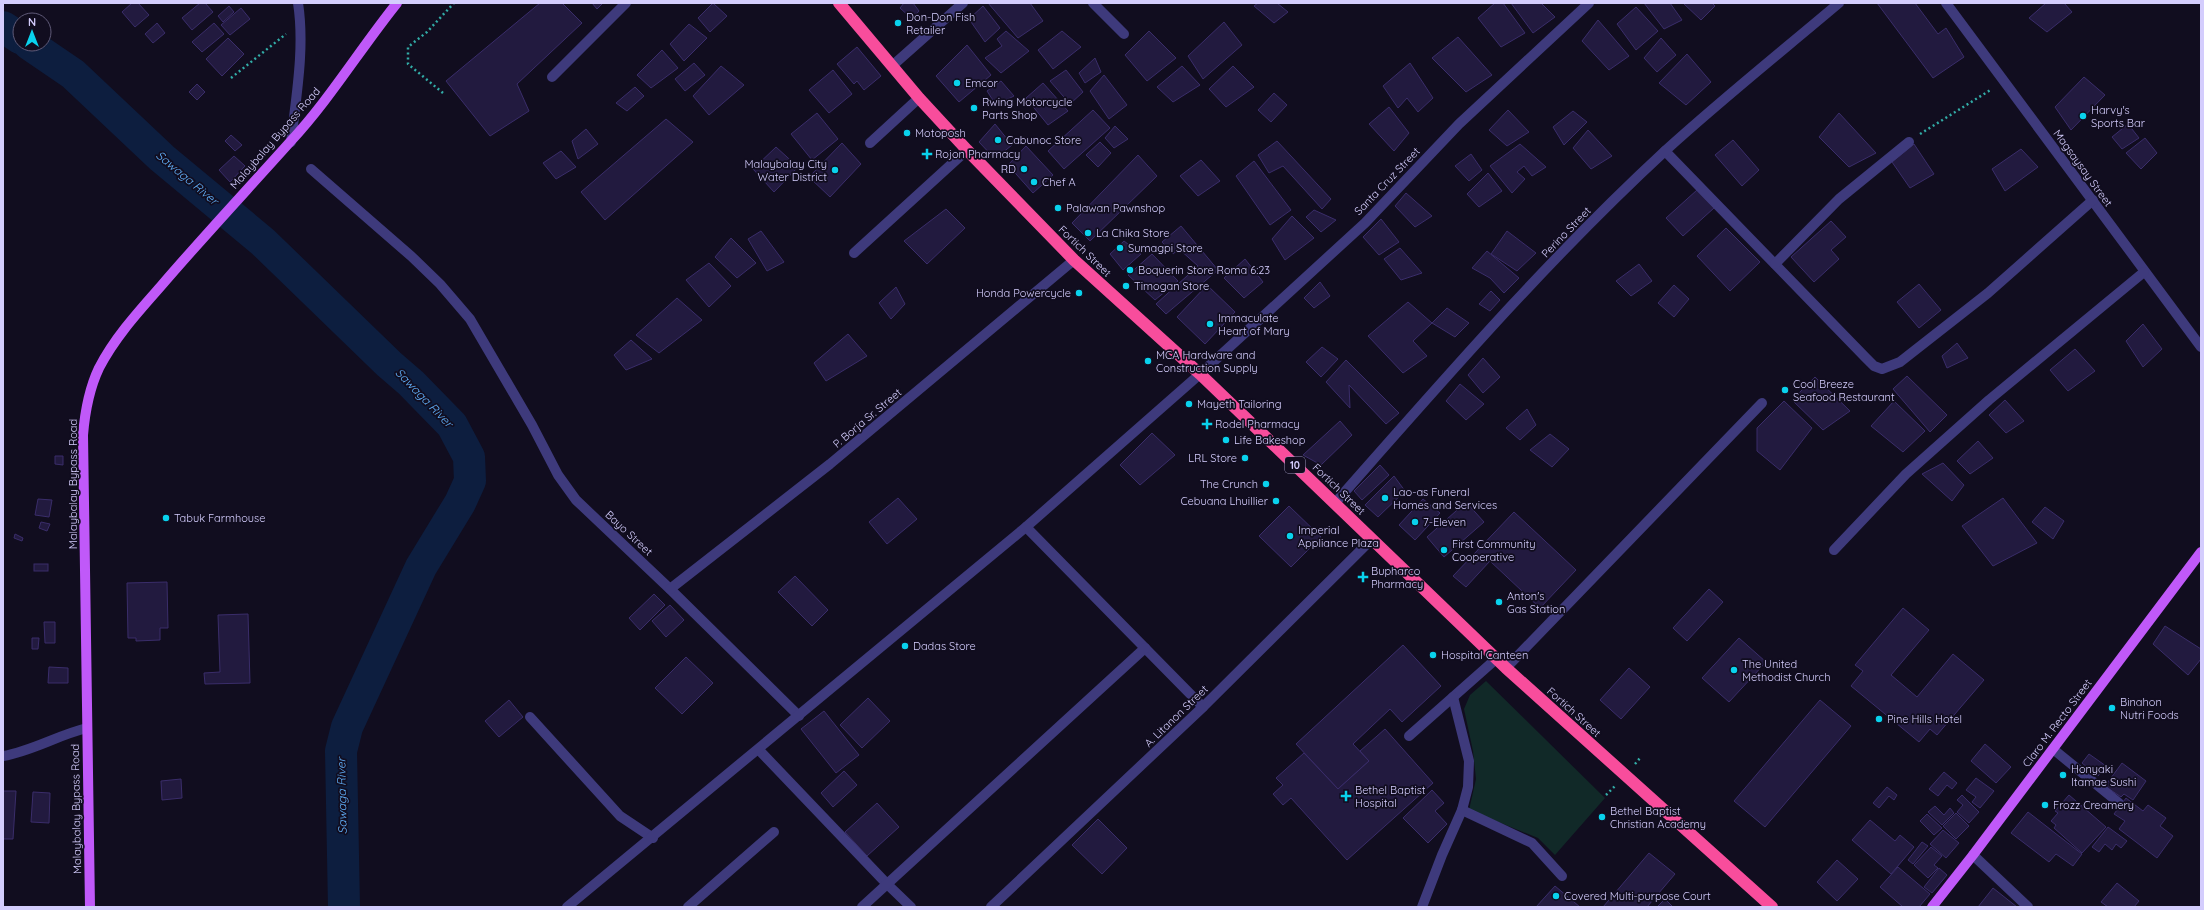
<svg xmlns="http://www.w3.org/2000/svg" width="2204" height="910" font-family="Quicksand,sans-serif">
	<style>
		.green { fill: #112928 }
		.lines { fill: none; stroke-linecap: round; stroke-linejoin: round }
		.river { stroke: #0d1e3f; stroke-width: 32 }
		.building { fill: #221a3f; stroke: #3a2d6a }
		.path { stroke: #32aca7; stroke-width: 2.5; stroke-dasharray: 2 3; stroke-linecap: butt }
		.minor { stroke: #3e3a7c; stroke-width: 10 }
		.major { stroke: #c059f9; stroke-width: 10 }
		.highway { stroke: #f84d9c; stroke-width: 12 }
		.poi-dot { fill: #09d2ed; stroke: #110d1f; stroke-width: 1.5 }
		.labels { text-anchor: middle; stroke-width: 3.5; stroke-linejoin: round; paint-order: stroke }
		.shield { fill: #110d1f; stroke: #9a93ba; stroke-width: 1 }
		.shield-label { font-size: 10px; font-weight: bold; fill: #d4cdfd }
		.poi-label { font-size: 11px; fill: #d4cdfd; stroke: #110d1f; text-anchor: start }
		.street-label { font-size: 11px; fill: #d4cdfd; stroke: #110d1f }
		.water-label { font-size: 12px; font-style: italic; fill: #60aff9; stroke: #110d1f }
	</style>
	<rect width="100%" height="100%" fill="#110d1f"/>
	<!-- green -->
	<polygon class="green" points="1486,681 1605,798 1555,855 1538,838 1469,810 1476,779 1473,751 1464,709 1470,695"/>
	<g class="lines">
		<!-- river -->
		<g class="river">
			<polyline points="3,27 20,38"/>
			<polyline points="29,44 73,74 162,158 263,242 389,364 411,383 452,425 469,457 470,481 460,503 421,567 347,727 341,751 344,907"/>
		</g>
	</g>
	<!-- building -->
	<g class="building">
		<polygon points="132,3 138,3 149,15 135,27 122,12"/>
		<polygon points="200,3 205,3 213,12 192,30 182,18"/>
		<polygon points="540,3 562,3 582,23 517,84 529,111 490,136 446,81"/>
		<polygon points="592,3 603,3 597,9"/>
		<polygon points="713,3 727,16 710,32 698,18"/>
		<polygon points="904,3 913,3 919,11 912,19 900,8"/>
		<polygon points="988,3 1030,3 1043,21 1018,38"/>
		<polygon points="1258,3 1277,3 1288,12 1274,23 1254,6"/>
		<polygon points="1495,3 1503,3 1525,33 1501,47 1478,18"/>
		<polygon points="1511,3 1541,3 1555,17 1533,33"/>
		<polygon points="1644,3 1670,3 1682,20 1664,29"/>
		<polygon points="1683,3 1712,3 1715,6 1701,20"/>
		<polygon points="1877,3 1915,3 1938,34 1946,28 1964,57 1933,78"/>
		<polygon points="2046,3 2064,3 2072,12 2047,32 2029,18"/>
		<polygon points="229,6 234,12 223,22 218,16"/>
		<polygon points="983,6 1000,28 985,42 969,19"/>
		<polygon points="1636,7 1658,31 1636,50 1617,24"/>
		<polygon points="241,8 250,19 230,35 221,25"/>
		<polygon points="1598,20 1629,56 1609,70 1582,41"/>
		<polygon points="1224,22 1242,45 1203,79 1188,56"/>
		<polygon points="157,23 165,33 153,43 145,34"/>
		<polygon points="214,23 224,34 202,52 192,42"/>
		<polygon points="689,24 707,38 684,61 670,44"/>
		<polygon points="1006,31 1029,51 1001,73 985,58 1002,46 997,39"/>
		<polygon points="1062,31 1081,47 1053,69 1038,50"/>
		<polygon points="1149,31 1176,58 1147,81 1125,55"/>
		<polygon points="1458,37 1492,75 1466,92 1432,58"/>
		<polygon points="228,38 244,54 222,76 206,59"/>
		<polygon points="1661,38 1676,55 1657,72 1644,58"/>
		<polygon points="967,45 991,75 959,102 936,76"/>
		<polygon points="857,47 881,76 864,90 857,81 854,84 837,64"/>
		<polygon points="662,50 678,68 651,88 637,75"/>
		<polygon points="1687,54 1711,82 1686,105 1659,83"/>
		<polygon points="1095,58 1101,72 1085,83 1079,73"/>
		<polygon points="694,63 705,75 685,91 675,79"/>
		<polygon points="1410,63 1433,98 1418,112 1407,98 1398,108 1383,86"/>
		<polygon points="721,66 744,85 709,115 693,96"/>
		<polygon points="1182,66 1200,85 1173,102 1157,87"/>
		<polygon points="1233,66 1254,87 1226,107 1209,89"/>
		<polygon points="833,70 852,94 829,113 809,90"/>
		<polygon points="1066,70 1083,92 1070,104 1050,81"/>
		<polygon points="1104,75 1127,105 1109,119 1090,91"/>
		<polygon points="2084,77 2105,95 2071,130 2055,107"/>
		<polygon points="1001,81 1014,96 996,105 987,91"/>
		<polygon points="1043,83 1068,111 1048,125 1026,98"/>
		<polygon points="197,84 205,92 197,100 189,92"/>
		<polygon points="635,87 644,96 627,111 616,103"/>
		<polygon points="1274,93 1287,105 1271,122 1258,110"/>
		<polygon points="1389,107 1409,133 1394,151 1369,124"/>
		<polygon points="1093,110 1110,128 1064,169 1048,151"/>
		<polygon points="1508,110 1529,132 1507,146 1489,130"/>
		<polygon points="1573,111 1587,122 1564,145 1553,127"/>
		<polygon points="817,113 838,139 812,160 791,134"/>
		<polygon points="1839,113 1876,153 1849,167 1819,137"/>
		<polygon points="666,119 693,142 605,220 581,192"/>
		<polygon points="995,124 1012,145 995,159 979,142"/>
		<polygon points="2128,124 2139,138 2122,149 2112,137"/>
		<polygon points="1115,126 1128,139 1114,148 1105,138"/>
		<polygon points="586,129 598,144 578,159 572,141"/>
		<polygon points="1588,130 1612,156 1591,169 1573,148"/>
		<polygon points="231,135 242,145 235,151 225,141"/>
		<polygon points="2145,138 2157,153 2141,169 2126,153"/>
		<polygon points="1733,140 1759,170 1742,186 1715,155"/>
		<polygon points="1277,141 1331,199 1322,209 1283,166 1269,173 1258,155"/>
		<polygon points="1100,142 1111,153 1098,167 1086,155"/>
		<polygon points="842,143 861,164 830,197 809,177"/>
		<polygon points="1520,144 1546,167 1532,176 1524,166 1517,172 1525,179 1512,193 1490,166"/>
		<polygon points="1914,144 1934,174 1910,188 1892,162"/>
		<polygon points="1026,146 1053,175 1033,193 1008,165"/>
		<polygon points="776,147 798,167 774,192 753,169"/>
		<polygon points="2021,149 2038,167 2005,191 1992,169"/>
		<polygon points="561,151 576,167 556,179 543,163"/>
		<polygon points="1471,154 1482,170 1469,181 1455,166"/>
		<polygon points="1138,155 1157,176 1090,241 1072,223"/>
		<polygon points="234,156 245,166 230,182 219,170"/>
		<polygon points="1201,160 1220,181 1198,196 1180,176"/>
		<polygon points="1254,161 1291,210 1270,225 1236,176"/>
		<polygon points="1488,173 1502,191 1479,207 1467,194"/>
		<polygon points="1697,190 1714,208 1683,236 1666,218"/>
		<polygon points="1406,193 1432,216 1415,227 1395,206"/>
		<polygon points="946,209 965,228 927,264 904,241"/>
		<polygon points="1314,210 1336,220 1321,232 1306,217"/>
		<polygon points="1292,216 1314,238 1285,260 1272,239"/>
		<polygon points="1381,219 1399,242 1379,255 1363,237"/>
		<polygon points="1831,221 1846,237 1831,250 1839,259 1814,282 1791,257"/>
		<polygon points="1181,226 1218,270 1166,314 1156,304 1198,266 1179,249 1173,254 1162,242"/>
		<polygon points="1726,228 1760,262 1730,291 1697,256"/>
		<polygon points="761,231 784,262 767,271 748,239"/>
		<polygon points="1507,231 1536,253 1517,271 1491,254"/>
		<polygon points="731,238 756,263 737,278 715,257"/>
		<polygon points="1124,241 1141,254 1123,270 1110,254"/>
		<polygon points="1400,248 1422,273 1401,280 1384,259"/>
		<polygon points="1487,251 1519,278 1504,293 1490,278 1472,268"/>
		<polygon points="1152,254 1178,281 1155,300 1128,275"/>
		<polygon points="1245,259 1263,282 1244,298 1224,278"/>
		<polygon points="709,263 731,286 709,307 686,280"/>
		<polygon points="1639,264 1652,281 1631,296 1616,281"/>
		<polygon points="1320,282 1330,296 1314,308 1304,298"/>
		<polygon points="1919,284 1941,310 1919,328 1897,302"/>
		<polygon points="1207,285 1235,312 1205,344 1177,317"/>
		<polygon points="1674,285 1689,299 1674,317 1658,303"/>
		<polygon points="896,287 905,304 891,319 879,303"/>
		<polygon points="1491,291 1500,300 1490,311 1479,304"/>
		<polygon points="677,298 702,320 659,353 636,335"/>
		<polygon points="1408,302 1432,323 1413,341 1427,356 1403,373 1368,336"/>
		<polygon points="1447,308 1469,323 1455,337 1432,323"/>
		<polygon points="2143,324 2162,349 2143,367 2126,341"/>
		<polygon points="848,334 867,356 826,381 814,363"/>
		<polygon points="631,340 652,359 626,370 614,355"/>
		<polygon points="1957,343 1968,358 1947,368 1942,356"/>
		<polygon points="1322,347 1338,359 1321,377 1306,362"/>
		<polygon points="2075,349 2095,371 2068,391 2050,370"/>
		<polygon points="1483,358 1500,377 1483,393 1468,375"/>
		<polygon points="1346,360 1399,413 1386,424 1349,385 1350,408 1326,382"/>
		<polygon points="1907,376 1947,415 1930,432 1893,389"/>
		<polygon points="1815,377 1850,411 1823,430 1792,400"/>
		<polygon points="1460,384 1484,404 1466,420 1446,401"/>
		<polygon points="2005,400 2024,421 2006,433 1989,415"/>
		<polygon points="1784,401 1812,428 1780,470 1757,451 1757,428"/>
		<polygon points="1894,401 1925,431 1903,452 1871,426"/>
		<polygon points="1527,409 1536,425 1520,440 1506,428"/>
		<polygon points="1340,421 1352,435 1321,465 1303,455"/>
		<polygon points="1152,433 1175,455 1140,485 1120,465"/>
		<polygon points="1550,434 1569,449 1552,467 1530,450"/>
		<polygon points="1978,441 1993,458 1970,474 1957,461"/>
		<polygon points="55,456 63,456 63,465 55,464"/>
		<polygon points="1943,463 1964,485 1952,501 1922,474"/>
		<polygon points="1380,465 1389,475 1362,500 1354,491"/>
		<polygon points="1394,476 1405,491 1378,517 1365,505"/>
		<polygon points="898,498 917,519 887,544 869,522"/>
		<polygon points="2003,498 2037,543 1993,566 1962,526"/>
		<polygon points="38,499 52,500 49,517 35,515"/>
		<polygon points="1423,499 1440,513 1415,540 1399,525"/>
		<polygon points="1466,502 1484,522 1444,557 1427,537"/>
		<polygon points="1289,506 1321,537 1291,567 1259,536"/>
		<polygon points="2045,507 2064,521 2053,539 2032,522"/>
		<polygon points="1514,512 1576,570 1540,608 1490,561 1466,587 1453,576"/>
		<polygon points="41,522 50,524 47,531 39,528"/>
		<polygon points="15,534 23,538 22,541 14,538"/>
		<rect x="34" y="564" width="14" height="7"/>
		<polygon points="795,576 828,610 812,626 778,592"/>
		<polygon points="167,582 168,628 160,628 160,640 136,641 136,638 128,638 127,583"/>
		<polygon points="1709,589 1723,602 1687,641 1673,628"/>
		<polygon points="654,594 665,605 640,630 629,618"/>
		<polygon points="670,605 684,620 666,637 652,621"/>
		<polygon points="1903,608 1929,630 1891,675 1917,697 1953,654 1984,680 1937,735 1930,729 1919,742 1851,686 1863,671 1855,665"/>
		<polygon points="248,614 250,683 205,684 204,673 220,672 218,615"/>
		<polygon points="44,622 55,622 55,643 45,643"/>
		<polygon points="2165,626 2201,649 2201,659 2188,675 2153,644"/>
		<polygon points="32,638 39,638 38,649 32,649"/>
		<polygon points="1739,638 1766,662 1729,702 1702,678"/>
		<polygon points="1403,645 1441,686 1402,722 1390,709 1353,744 1369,761 1338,789 1296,744"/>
		<polygon points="686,657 713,683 682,714 655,688"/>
		<polygon points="49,667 68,668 68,683 48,683"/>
		<polygon points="1629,668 1650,687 1621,719 1600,700"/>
		<polygon points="868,698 890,721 862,748 840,725"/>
		<polygon points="509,700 523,717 499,737 485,721"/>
		<polygon points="1820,700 1851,726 1765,827 1734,801"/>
		<polygon points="824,711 859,755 836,773 801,729"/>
		<polygon points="1385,729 1433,783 1347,860 1291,798 1283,805 1273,794 1283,785 1276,778 1304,753 1338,789 1369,761 1360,751"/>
		<polygon points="1985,744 2011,767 1996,783 1971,761"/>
		<polygon points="2089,754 2106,766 2098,776 2082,763"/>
		<polygon points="2122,763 2146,781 2133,800 2124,794 2121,797 2105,786"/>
		<polygon points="844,771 857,785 833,807 821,793"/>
		<polygon points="1944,772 1957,783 1952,789 1947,785 1938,796 1929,789"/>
		<polygon points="1976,778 1994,791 1980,808 1972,802 1976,797 1966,790"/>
		<polygon points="181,779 182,798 162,800 161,781"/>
		<polygon points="1887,787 1897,795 1894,800 1889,796 1879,808 1873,803"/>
		<polygon points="1432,790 1444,803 1435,811 1447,824 1428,843 1403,818"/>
		<polygon points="3,791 16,791 13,839 3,839"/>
		<polygon points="33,792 50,793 49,823 31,822"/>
		<polygon points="1962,795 1979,812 1969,823 1957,812 1963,805 1957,800"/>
		<polygon points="2069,795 2106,827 2082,853 2054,828 2056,825 2051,821 2058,813 2055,811"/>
		<polygon points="2126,798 2143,811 2148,805 2166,818 2160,826 2173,836 2157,858 2119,829 2125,821 2114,814"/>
		<polygon points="877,803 899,827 867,856 845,832"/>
		<polygon points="1935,806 1944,815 1950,808 1954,813 1942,825 1928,812"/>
		<polygon points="2028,812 2082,854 2073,866 2056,854 2049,862 2011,833"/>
		<polygon points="1956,813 1969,826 1956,839 1943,826"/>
		<polygon points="1927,814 1942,828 1934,835 1920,821"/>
		<polygon points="1098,819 1127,848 1102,874 1072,845"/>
		<polygon points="1870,820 1895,841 1900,835 1914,847 1891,874 1852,840"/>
		<polygon points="2108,827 2127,841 2121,848 2116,844 2112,850 2105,844 2099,852 2092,847"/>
		<polygon points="1943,830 1959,843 1946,858 1930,844"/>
		<polygon points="1922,842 1928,846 1913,864 1908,860"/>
		<polygon points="1931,847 1942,856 1934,865 1938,868 1928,878 1914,865"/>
		<polygon points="1649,853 1675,874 1647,907 1603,907"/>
		<polygon points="1837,860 1858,879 1837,901 1817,882"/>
		<polygon points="1898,867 1930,894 1919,907 1903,907 1880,887"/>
		<polygon points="1939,868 1947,875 1932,893 1924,887"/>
		<polygon points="2117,883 2139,901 2134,907 2108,907 2101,902"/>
		<polygon points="1555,886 1580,907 1536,907"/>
		<polygon points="1993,888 2017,907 1978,907"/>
		<polygon points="1665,899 1673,907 1657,907"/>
	</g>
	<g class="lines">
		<!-- path -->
		<g class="path">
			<polyline points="231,78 286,34"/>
			<polyline points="443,93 408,64 408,47 427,32 454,3"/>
			<polyline points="1920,134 1992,89"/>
			<polyline points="1635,764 1640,758"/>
			<polyline points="1606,795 1616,785"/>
		</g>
		<!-- minor -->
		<g class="minor">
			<polyline points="1093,3 1124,34"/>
			<polyline points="1946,3 2201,347"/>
			<polyline points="892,66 963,3"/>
			<polyline points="552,77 626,3"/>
			<path d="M291 142C296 97 305 48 298 3"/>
			<polyline points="870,143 919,98"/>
			<polyline points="1665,151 1866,358 1874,366 1882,369 1900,362 1988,293 2093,200"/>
			<polyline points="311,169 411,256 440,284 470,319 532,425 558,475 576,500 670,589 799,716"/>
			<polyline points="854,253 967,150"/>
			<polyline points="1775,264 1839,199 1909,142"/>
			<path d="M1335 503C1441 383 1547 260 1665 151 1721 100 1781 52 1839 3"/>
			<polyline points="1026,527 1203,707"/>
			<polyline points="1834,550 1906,474 1989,400 2144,272"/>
			<polyline points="670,589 830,464 1074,260"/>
			<polyline points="1506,668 1762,403"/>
			<polyline points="530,717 620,816 653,838"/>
			<polyline points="1409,736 1496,659"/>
			<polyline points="2053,749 2119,803"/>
			<polyline points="759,750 887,884 911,907"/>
			<path d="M3 756C32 751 58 735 87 728"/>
			<polyline points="1462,810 1532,843 1562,876"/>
			<polyline points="1973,855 2028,907"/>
			<polyline points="567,907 1026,527 1200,374 1365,223 1459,124 1589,3"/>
			<polyline points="688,907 774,832"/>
			<polyline points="862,907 1145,648"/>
			<polyline points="991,907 1203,707 1372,539"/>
			<polyline points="1422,907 1442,855 1462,810 1468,787 1469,761 1453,697"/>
		</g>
		<!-- major -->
		<g class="major">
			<path d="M90 907 83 435C85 411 89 389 99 368 115 337 139 311 161 286 203 237 247 190 290 142 330 99 360 49 397 3"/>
			<polyline points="1932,907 1973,855 2201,552"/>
		</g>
		<!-- highway -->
		<polyline class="highway" points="839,3 919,98 967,150 1074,260 1200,374 1506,668 1772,907"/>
	</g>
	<!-- markers -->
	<g class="poi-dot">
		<circle cx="898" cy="23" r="4"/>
		<circle cx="957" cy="83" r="4"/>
		<circle cx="974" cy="108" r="4"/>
		<circle cx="2083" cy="116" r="4"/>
		<circle cx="907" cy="133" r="4"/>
		<circle cx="998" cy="140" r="4"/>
		<path d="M925 148h4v4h4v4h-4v4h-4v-4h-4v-4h4z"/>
		<circle cx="1024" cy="169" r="4"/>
		<circle cx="835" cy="170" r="4"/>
		<circle cx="1034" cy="182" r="4"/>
		<circle cx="1058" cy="208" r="4"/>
		<circle cx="1088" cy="233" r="4"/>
		<circle cx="1120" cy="248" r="4"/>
		<circle cx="1130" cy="270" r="4"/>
		<circle cx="1126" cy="286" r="4"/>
		<circle cx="1079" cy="293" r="4"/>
		<circle cx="1210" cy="324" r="4"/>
		<circle cx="1148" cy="361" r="4"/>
		<circle cx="1785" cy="390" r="4"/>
		<circle cx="1189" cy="404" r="4"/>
		<path d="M1205 418h4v4h4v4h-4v4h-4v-4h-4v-4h4z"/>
		<circle cx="1226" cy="440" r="4"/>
		<circle cx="1245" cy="458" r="4"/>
		<circle cx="1266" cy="484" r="4"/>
		<circle cx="1385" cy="498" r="4"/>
		<circle cx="1276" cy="501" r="4"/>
		<circle cx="166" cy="518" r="4"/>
		<circle cx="1415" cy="522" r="4"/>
		<circle cx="1290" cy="536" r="4"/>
		<circle cx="1444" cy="550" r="4"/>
		<path d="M1361 571h4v4h4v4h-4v4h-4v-4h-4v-4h4z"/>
		<circle cx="1499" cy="602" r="4"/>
		<circle cx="905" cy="646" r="4"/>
		<circle cx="1433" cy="655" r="4"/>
		<circle cx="1734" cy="670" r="4"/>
		<circle cx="2112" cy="708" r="4"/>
		<circle cx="1879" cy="719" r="4"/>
		<circle cx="2063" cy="775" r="4"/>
		<path d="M1344 790h4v4h4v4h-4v4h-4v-4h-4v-4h4z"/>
		<circle cx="2045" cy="805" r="4"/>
		<circle cx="1602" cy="817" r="4"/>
		<circle cx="1556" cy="896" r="4"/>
	</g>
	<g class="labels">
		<!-- shield labels -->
		<rect class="shield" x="1285" y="457" width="20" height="16" rx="3"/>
		<g class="shield-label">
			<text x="1295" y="469">10</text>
		</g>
		<!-- poi labels -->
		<g class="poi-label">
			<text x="906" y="21">Don-Don Fish<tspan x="906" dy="13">Retailer</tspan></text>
			<text x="965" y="87">Emcor</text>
			<text x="982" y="106">Rwing Motorcycle<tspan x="982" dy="13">Parts Shop</tspan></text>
			<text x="2091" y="114">Harvy's<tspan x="2091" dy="13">Sports Bar</tspan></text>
			<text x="915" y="137">Motoposh</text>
			<text x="1006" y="144">Cabunoc Store</text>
			<text x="935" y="158">Rojon Pharmacy</text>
			<text x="827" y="168" text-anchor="end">Malaybalay City<tspan x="827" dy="13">Water District</tspan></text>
			<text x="1016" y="173" text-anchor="end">RD</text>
			<text x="1042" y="186">Chef A</text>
			<text x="1066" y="212">Palawan Pawnshop</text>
			<text x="1096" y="237">La Chika Store</text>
			<text x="1128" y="252">Sumagpi Store</text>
			<text x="1138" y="274">Boquerin Store Roma 6:23</text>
			<text x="1134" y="290">Timogan Store</text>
			<text x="1071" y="297" text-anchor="end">Honda Powercycle</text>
			<text x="1218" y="322">Immaculate<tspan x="1218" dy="13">Heart of Mary</tspan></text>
			<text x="1156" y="359">MCA Hardware and<tspan x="1156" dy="13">Construction Supply</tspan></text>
			<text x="1793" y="388">Cool Breeze<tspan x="1793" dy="13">Seafood Restaurant</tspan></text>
			<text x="1197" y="408">Mayeth Tailoring</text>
			<text x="1215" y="428">Rodel Pharmacy</text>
			<text x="1234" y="444">Life Bakeshop</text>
			<text x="1237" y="462" text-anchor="end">LRL Store</text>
			<text x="1258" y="488" text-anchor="end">The Crunch</text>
			<text x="1393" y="496">Lao-as Funeral<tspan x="1393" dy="13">Homes and Services</tspan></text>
			<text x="1268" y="505" text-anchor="end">Cebuana Lhuillier</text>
			<text x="174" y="522">Tabuk Farmhouse</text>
			<text x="1423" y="526">7-Eleven</text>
			<text x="1298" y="534">Imperial<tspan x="1298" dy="13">Appliance Plaza</tspan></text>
			<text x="1452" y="548">First Community<tspan x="1452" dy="13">Cooperative</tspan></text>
			<text x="1371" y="575">Bupharco<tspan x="1371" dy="13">Pharmacy</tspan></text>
			<text x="1507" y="600">Anton's<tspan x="1507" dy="13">Gas Station</tspan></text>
			<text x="913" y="650">Dadas Store</text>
			<text x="1441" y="659">Hospital Canteen</text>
			<text x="1742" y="668">The United<tspan x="1742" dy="13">Methodist Church</tspan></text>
			<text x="2120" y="706">Binahon<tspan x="2120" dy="13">Nutri Foods</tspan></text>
			<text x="1887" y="723">Pine Hills Hotel</text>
			<text x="2071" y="773">Honyaki<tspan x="2071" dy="13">Itamae Sushi</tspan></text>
			<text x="1355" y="794">Bethel Baptist<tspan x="1355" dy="13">Hospital</tspan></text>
			<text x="2053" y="809">Frozz Creamery</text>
			<text x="1610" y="815">Bethel Baptist<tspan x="1610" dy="13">Christian Academy</tspan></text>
			<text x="1564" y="900">Covered Multi-purpose Court</text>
		</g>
		<!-- street labels -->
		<g class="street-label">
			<text transform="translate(275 138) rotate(-49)" y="4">Malaybalay Bypass Road</text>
			<text transform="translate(2083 168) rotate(54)" y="4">Magsaysay Street</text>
			<text transform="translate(1387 181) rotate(-46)" y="4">Santa Cruz Street</text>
			<text transform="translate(1566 232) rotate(-46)" y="4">Perino Street</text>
			<text transform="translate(1085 251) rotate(44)" y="4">Fortich Street</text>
			<text transform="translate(867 418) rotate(-40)" y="4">P. Borja Sr. Street</text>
			<text transform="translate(73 484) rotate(-90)" y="4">Malaybalay Bypass Road</text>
			<text transform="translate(1339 489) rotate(44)" y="4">Fortich Street</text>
			<text transform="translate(629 533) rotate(43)" y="4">Bayo Street</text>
			<text transform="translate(1574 712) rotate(42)" y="4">Fortich Street</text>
			<text transform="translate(1176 716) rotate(-44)" y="4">A. Litanon Street</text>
			<text transform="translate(2057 723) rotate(-53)" y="4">Claro M. Recto Street</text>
			<text transform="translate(76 809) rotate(-91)" y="4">Malaybalay Bypass Road</text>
		</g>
		<!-- water labels -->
		<g class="water-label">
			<text transform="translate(187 178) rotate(40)" y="4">Sawaga River</text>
			<text transform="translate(424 398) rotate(46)" y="4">Sawaga River</text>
			<text transform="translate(342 796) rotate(-91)" y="4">Sawaga River</text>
		</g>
	</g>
	<!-- border -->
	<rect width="2204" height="910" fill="none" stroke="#d4cdfd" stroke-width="8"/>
	<!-- north arrow -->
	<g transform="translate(32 32)"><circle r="19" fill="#110d1f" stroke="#5f5a78"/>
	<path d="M0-3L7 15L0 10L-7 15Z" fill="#09d2ed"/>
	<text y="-6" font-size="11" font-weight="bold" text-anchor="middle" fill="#d4cdfd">N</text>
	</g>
</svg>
